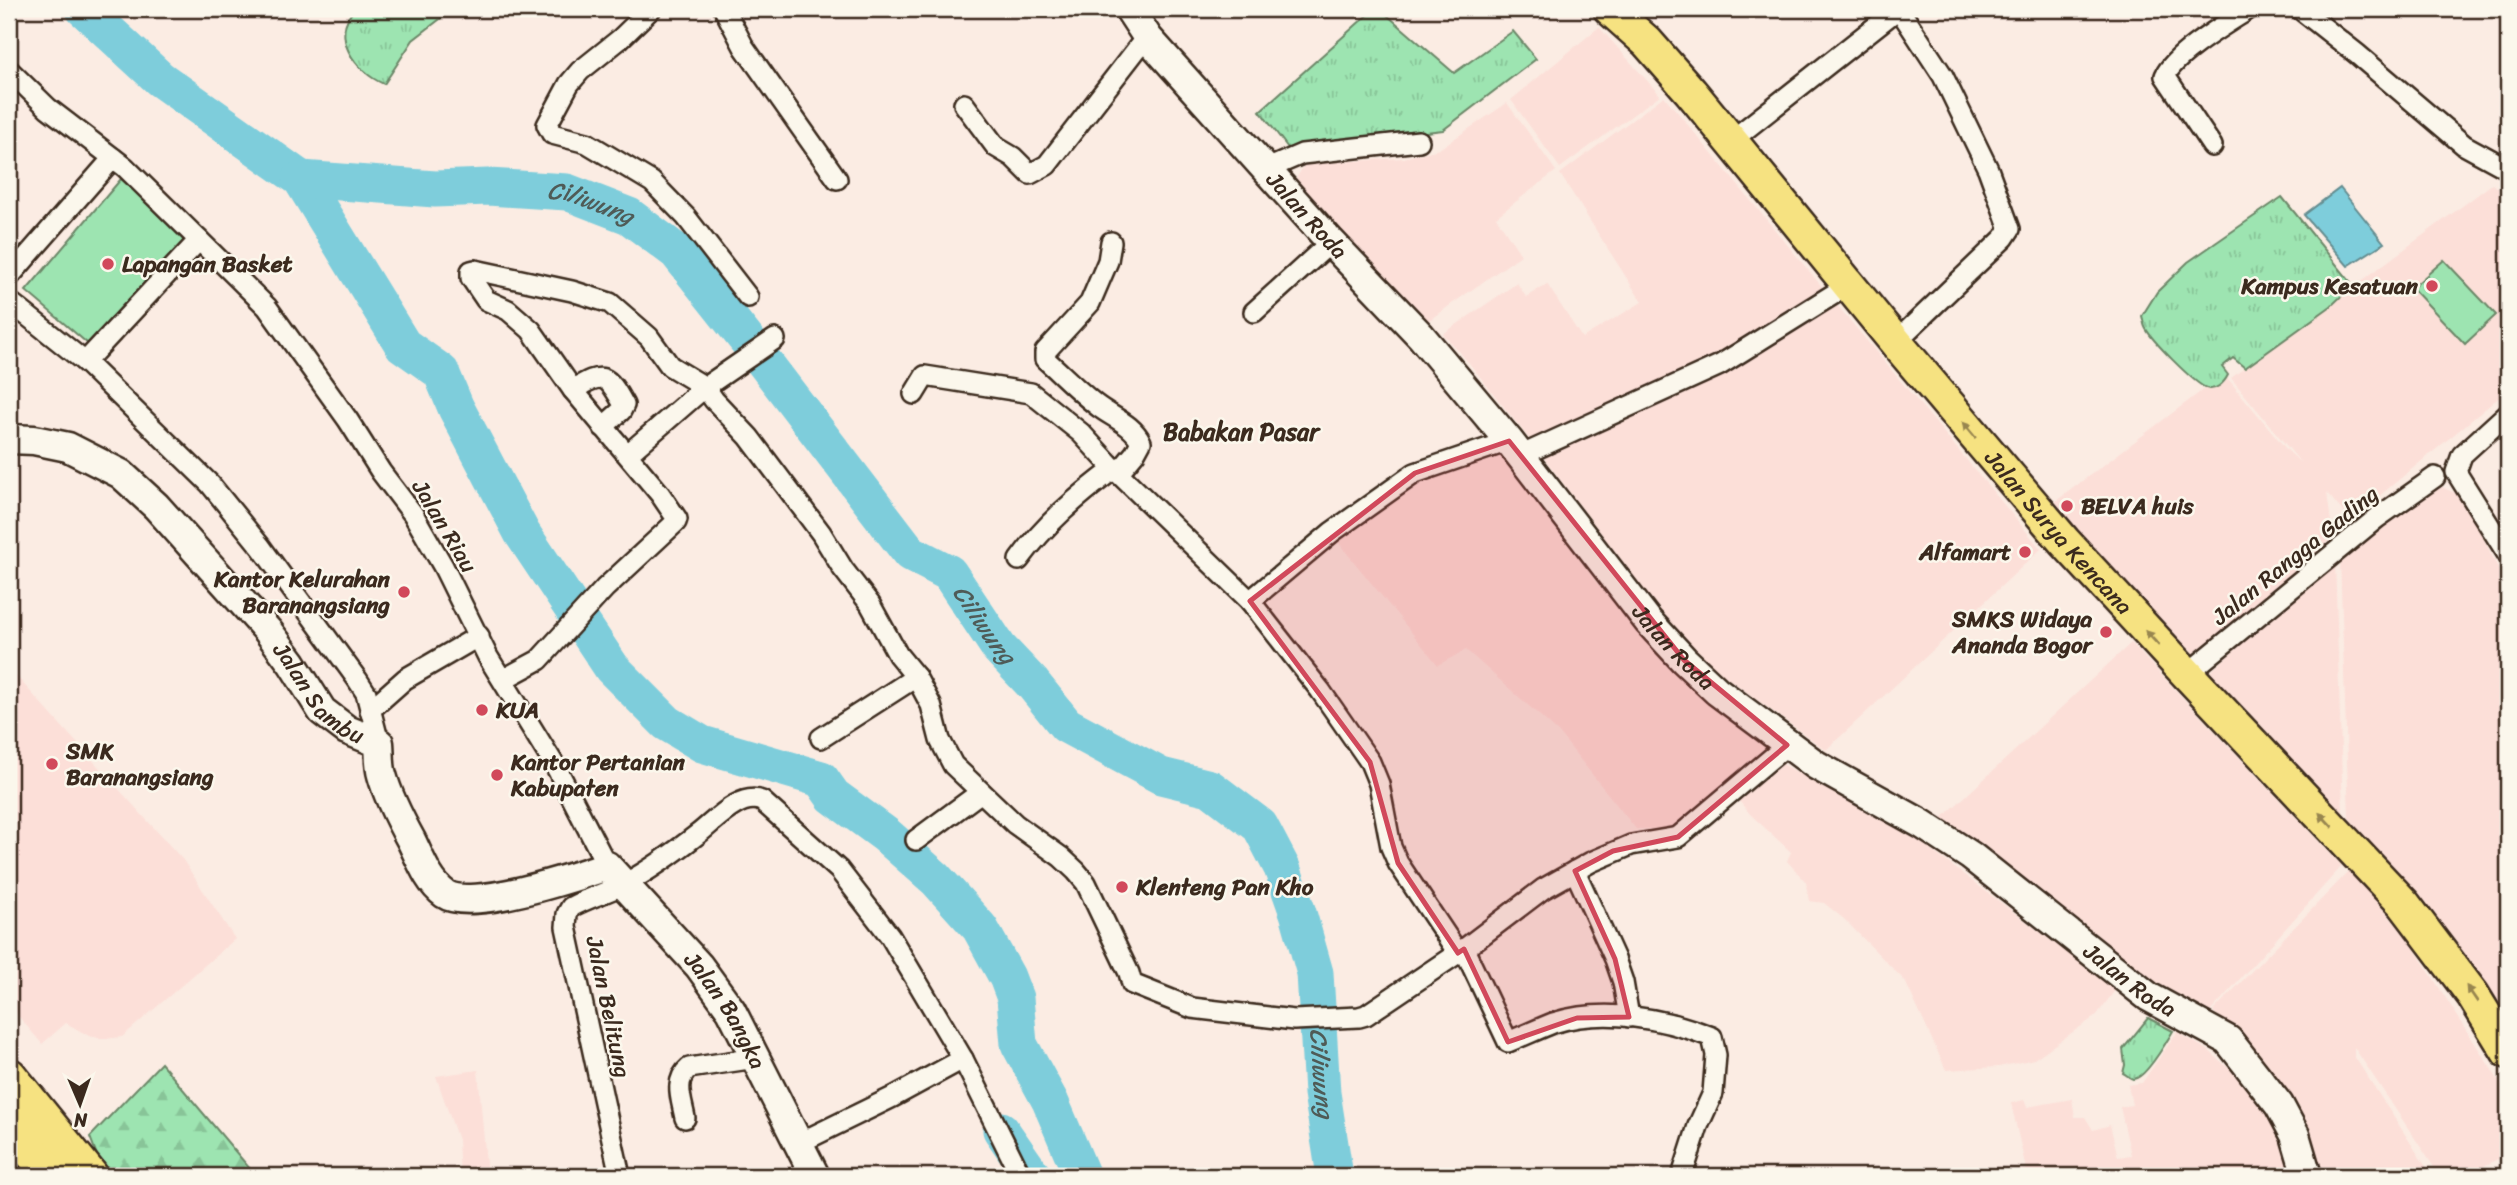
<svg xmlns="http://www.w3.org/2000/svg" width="2517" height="1185" font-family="Sriracha,sans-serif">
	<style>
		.built { fill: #fcdfd8 }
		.grass { fill: url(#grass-tufts); stroke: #6c8768; stroke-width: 2 }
		.forest { fill: url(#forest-firs); stroke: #6c8768; stroke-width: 2 }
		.pitch { fill: #9de4b1; stroke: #6c8768; stroke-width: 2 }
		.water { fill: #7ecddb; stroke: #638c8f; stroke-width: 2 }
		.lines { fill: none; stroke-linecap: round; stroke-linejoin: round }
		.river { stroke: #7ecddb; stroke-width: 37 }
		.street-casing { stroke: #3b2a1e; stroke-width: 24 }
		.secondary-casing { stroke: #3b2a1e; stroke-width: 33 }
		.primary-casing { stroke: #3b2a1e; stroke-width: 37 }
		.highway-casing { stroke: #3b2a1e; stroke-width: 40 }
		.street { stroke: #fbf7ec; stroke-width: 19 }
		.secondary { stroke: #fbf7ec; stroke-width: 28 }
		.primary { stroke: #f6e281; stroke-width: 32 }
		.highway { stroke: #f6e281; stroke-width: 35 }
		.oneway { fill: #988650 }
		.marked { fill: #d1495b; fill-opacity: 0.2; stroke: #d1495b; stroke-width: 5; stroke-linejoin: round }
		.poi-dot { fill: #d1495b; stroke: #fbf7ec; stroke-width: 2.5 }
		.labels { text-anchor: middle; stroke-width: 5; stroke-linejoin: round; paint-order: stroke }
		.street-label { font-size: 23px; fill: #3b2a1e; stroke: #fbf7ec }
		.poi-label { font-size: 23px; font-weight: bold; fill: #3b2a1e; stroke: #fbf7ec; text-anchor: start }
		.water-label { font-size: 24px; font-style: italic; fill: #4f5b57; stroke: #fbf7ec }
		.neighbourhood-label { font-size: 24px; font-weight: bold; fill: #3b2a1e; stroke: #fbf7ec }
	</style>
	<defs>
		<pattern id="grass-tufts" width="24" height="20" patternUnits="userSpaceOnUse" patternTransform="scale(1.75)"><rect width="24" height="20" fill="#9de4b1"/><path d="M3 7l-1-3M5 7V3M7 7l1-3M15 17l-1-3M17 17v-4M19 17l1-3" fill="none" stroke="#88c498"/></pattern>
		<pattern id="forest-firs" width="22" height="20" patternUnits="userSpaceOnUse" patternTransform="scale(1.75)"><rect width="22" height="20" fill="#9de4b1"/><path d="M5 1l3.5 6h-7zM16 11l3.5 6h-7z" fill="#88c498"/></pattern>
	</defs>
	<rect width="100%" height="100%" fill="#fbece3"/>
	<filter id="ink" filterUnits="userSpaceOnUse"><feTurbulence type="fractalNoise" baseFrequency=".0143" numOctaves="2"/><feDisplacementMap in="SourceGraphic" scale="14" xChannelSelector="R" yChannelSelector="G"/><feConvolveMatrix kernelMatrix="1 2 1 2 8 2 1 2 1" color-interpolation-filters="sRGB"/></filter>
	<g filter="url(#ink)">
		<!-- built -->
		<g class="built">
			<polygon points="1599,27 1660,95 1560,168 1511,100"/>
			<polygon points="1664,96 1828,294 1739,353 1534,445 1469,363 1443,334 1517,283 1526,297 1547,284 1582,338 1642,302 1560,174"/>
			<polygon points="1507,103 1556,171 1496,217 1521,255 1425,323 1295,180 1305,164 1404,158 1439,149"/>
			<polygon points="2492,184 2508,194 2508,390 2350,520 2327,493 2333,537 2197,657 2052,504 2224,374 2287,450 2301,463 2231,378"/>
			<polygon points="1831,298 2041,549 1826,750 1701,659 1660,612 1541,454"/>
			<polygon points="1506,451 1595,581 1673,667 1774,753 1684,828 1636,829 1558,732 1466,650 1438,665 1337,541 1412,485"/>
			<polygon points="2442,487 2463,497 2508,588 2508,1030 2467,967 2349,818 2340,558 2405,503"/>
			<polygon points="2335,560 2343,813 2210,672"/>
			<polygon points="2131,643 2342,866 2210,1012 2160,988 1942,818"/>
			<polygon points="9,668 183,860 235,939 122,1037 104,1039 89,1036 66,1023 42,1044 9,1005"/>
			<polygon points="1775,760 1907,832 2116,989 2096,1016 2034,1059 1999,1067 1946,1070 1905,981 1844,919 1824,903 1809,901 1806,882 1787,861 1791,852 1751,815 1732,793"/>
			<polygon points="2350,870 2408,939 2508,1095 2508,1154 2464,1176 2440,1176 2354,1047 2354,1056 2432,1176 2320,1176 2294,1100 2213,1011"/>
			<polygon points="2177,1032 2208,1050 2243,1081 2282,1136 2294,1176 2002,1176 2026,1169 2011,1103 2024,1100 2027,1107 2072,1099 2075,1117 2085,1117 2093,1130 2110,1125 2118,1157 2131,1155 2120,1107 2132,1105 2128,1085 2142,1083"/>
			<polygon points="478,1070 487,1176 460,1176 458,1140 436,1076"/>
		</g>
		<!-- grass -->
		<g class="grass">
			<path d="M355 9H453L413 40 384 84C355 72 329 35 355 9Z"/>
			<polygon points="1374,9 1380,9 1454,73 1513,31 1536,59 1443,130 1288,148 1260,111"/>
			<path d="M2282 197 2353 285 2331 306 2245 368 2233 358 2222 367 2228 375C2224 383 2215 392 2206 388 2193 382 2151 340 2145 327 2144 326 2143 318 2142 316L2157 292 2188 262Z"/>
			<path d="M2148 1018 2173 1031C2167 1041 2145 1080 2133 1079 2129 1078 2127 1075 2123 1073L2125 1065 2123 1049Z"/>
		</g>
		<!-- forest -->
		<polygon class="forest" points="161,1063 256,1176 105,1176 90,1137"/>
		<!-- pitch -->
		<g class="pitch">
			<polygon points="121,179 190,236 94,349 26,291"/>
			<polygon points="2444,260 2496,315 2465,344 2412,288"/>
		</g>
		<!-- water -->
		<polygon class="water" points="2340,188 2384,243 2348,266 2304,215"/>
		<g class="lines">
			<!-- river -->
			<g class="river">
				<polyline points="84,9 160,79 301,179 403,345 441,372 456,408 522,533 612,668 667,723 702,744 821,779 833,796 886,835 936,879 980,928 1007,977 1015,998 1019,1044 1050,1101 1082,1176"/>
				<path id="s1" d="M301 179 435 189 488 187 567 192 629 216 677 252 758 354 910 553 949 573 999 648 1033 684 1066 725 1161 776 1210 788 1260 826 1282 868 1298 913 1315 973 1322 1093 1335 1176"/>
				<polyline points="1001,1130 1033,1176"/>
			</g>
			<defs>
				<g id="street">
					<polyline points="651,9 620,39 580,71 569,84 547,125 552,134 587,143 652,182 686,217 748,297"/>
					<polyline points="724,9 744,47 837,179"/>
					<polyline points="2300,9 2357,54 2464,145 2508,169"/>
					<polyline points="9,70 48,108 125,167 267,307 348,420 381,472 413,514 443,566 488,657 557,769 607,866"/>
					<polyline points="964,104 996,147 1013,157 1030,174 1047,165 1147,36"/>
					<polyline points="1732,140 1898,9"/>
					<path d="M2212 146 2165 76C2176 53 2226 24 2249 9"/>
					<polyline points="1267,169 1302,154 1419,141"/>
					<path d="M1111 242 1108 261 1090 303 1045 352V359C1063 375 1080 393 1099 407 1114 418 1133 425 1141 442L1135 453 1119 472"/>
					<polyline points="9,277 113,158"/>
					<polyline points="9,301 85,362 210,484 261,547 357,679 366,693 379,743"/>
					<polyline points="1254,312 1331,242"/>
					<polyline points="1898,345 1905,333 2004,238 2010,229 1988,169 1943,76 1899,9"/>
					<polyline points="85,362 199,240"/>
					<path d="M573 390C603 371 607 374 624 405L621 411 603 427"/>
					<polyline points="914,394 925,376 1031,393 1081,433 1114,469 1250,601 1320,690 1370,762 1379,784 1391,847 1398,863 1458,953"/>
					<polyline points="2508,413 2462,455 2456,472 2508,555"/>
					<polyline points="628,454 705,387 775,339"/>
					<polyline points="1520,456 1720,365 1850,284"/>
					<path d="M1019 560C1046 523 1078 496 1114 469"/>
					<polyline points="1250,601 1332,532 1415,473 1509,441"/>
					<polyline points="2187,674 2377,518 2435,477"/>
					<polyline points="504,679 539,660 605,588 676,522 677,519 660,494 573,390 531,330 508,310 486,300 471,278 471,271 475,270 572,291 610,303 649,337 670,366 705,387 714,400 749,437 821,533 843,569 870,604 898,655 916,677 931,705 940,740 953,765 1015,824 1061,857 1076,871 1086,883 1129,973 1132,984 1192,1008 1294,1020 1359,1017 1366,1015 1464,949 1543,889 1591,862 1631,845 1678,837 1787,745"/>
					<polyline points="370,710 405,679 479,636"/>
					<polyline points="821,738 916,677"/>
					<polyline points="916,840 981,792"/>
					<polyline points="1575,871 1615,959 1623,982 1629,1017"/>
					<path d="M1464 949 1508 1042C1523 1036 1538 1029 1553 1023 1603 1007 1664 1018 1712 1037L1716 1055 1713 1093 1698 1126 1682 1176"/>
					<path d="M685 1118C682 1101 673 1081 689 1068L756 1058"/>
					<polyline points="799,1143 893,1097 963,1059"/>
					<path d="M620 1176 566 927 567 914 571 907C589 897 609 892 626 883 652 869 675 852 698 834 715 821 740 792 762 801L839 870 890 936 963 1059 1021 1176"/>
				</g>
				<g id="secondary">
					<path id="s2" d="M1129 9 1148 38 1331 242 1421 336 1509 441 1648 621 1684 660 1717 691 1816 765 1922 824 1971 856 2149 997 2228 1040 2279 1105 2295 1135 2307 1176"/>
					<path id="s3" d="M9 439 34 440 68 447 121 474 156 506 268 631 292 663 322 711 347 730 379 743C380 754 379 766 382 775 388 797 400 820 411 840 420 858 428 882 445 894 471 912 577 876 607 866L699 966 731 1010 815 1176"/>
				</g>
				<g id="primary">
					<path id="s4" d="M1610 9 1647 42 1691 92 1898 345 2064 541 2187 674 2404 904 2473 995 2508 1052"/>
				</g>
				<g id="highway">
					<polyline points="9,1076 90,1176"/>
					<polyline points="9,1126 53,1176"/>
				</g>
			</defs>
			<!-- street casing -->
			<use href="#street" class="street-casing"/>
			<!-- secondary casing -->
			<use href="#secondary" class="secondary-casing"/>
			<!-- primary casing -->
			<use href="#primary" class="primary-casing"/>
			<!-- highway casing -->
			<use href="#highway" class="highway-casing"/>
			<!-- street -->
			<use href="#street" class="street"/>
			<!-- secondary -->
			<use href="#secondary" class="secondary"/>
			<!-- primary -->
			<use href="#primary" class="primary"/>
			<!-- highway -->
			<use href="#highway" class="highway"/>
		</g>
		<!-- one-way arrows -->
		<defs><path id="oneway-solid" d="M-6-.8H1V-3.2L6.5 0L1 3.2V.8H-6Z" transform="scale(1.75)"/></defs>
		<g class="oneway">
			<use href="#oneway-solid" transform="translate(1969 430) rotate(-130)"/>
			<use href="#oneway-solid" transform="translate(2152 638) rotate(-133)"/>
			<use href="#oneway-solid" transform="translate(2326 820) rotate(-133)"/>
			<use href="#oneway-solid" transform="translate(2472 994) rotate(-125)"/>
		</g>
	</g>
	<!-- marked area -->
	<path class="marked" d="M1509 441 1684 660 1787 745 1678 837 1613 851 1575 871 1615 959 1629 1017 1577 1018 1508 1042 1464 949 1458 953 1398 863 1370 762 1250 601 1415 473Z"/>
	<!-- markers -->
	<g class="poi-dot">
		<circle cx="108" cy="264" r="7"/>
		<circle cx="2432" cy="286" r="7"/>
		<circle cx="2067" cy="506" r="7"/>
		<circle cx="2025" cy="552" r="7"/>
		<circle cx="404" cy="592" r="7"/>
		<circle cx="2106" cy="632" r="7"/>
		<circle cx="482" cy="710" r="7"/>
		<circle cx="52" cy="764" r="7"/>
		<circle cx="497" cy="775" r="7"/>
		<circle cx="1122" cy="887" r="7"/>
	</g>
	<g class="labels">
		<!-- street labels -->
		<g class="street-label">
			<text dy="8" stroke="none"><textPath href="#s2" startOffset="273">Jalan Roda</textPath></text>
			<text transform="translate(445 526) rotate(59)" y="8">Jalan Riau</text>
			<text dy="8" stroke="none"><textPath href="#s4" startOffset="690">Jalan Surya Kencana</textPath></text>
			<text transform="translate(2295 555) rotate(-39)" y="8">Jalan Rangga Gading</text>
			<text dy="8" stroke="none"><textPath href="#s2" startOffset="840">Jalan Roda</textPath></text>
			<text dy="8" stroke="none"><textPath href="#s3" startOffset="416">Jalan Sambu</textPath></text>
			<text dy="8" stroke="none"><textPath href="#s2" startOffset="1407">Jalan Roda</textPath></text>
			<text transform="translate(609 1007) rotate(78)" y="8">Jalan Belitung</text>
			<text dy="8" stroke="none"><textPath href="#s3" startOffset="1020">Jalan Bangka</textPath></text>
		</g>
		<!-- poi labels -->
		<g class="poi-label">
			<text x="122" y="272">Lapangan Basket</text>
			<text x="2418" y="294" text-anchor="end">Kampus Kesatuan</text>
			<text x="2081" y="514">BELVA huis</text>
			<text x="2011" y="560" text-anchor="end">Alfamart</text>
			<text x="390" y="587" text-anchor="end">Kantor Kelurahan<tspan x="390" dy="26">Baranangsiang</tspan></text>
			<text x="2092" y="627" text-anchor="end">SMKS Widaya<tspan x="2092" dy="26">Ananda Bogor</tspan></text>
			<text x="496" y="718">KUA</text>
			<text x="66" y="759">SMK<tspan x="66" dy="26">Baranangsiang</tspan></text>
			<text x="511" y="770">Kantor Pertanian<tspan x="511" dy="26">Kabupaten</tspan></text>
			<text x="1136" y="895">Klenteng Pan Kho</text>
		</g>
		<!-- water labels -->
		<g class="water-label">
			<text dy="8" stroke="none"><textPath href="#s1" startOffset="292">Ciliwung</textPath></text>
			<text dy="8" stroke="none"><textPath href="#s1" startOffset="880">Ciliwung</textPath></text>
			<text dy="8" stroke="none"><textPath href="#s1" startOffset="1489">Ciliwung</textPath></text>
		</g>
		<!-- neighbourhood labels -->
		<g class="neighbourhood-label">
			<text x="1241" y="440">Babakan Pasar</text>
		</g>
	</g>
	<!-- margin -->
	<rect width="2517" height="1185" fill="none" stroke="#fbf7ec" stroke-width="35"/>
	<rect x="18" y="18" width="2482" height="1150" fill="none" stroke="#3b2a1e" stroke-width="2.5" filter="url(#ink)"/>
	<!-- north arrow -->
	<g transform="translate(80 1104) rotate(178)" stroke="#fbf7ec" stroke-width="5" paint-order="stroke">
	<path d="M0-5L12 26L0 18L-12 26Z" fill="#3b2a1e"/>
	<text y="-10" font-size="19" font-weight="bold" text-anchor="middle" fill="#3b2a1e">N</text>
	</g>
</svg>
